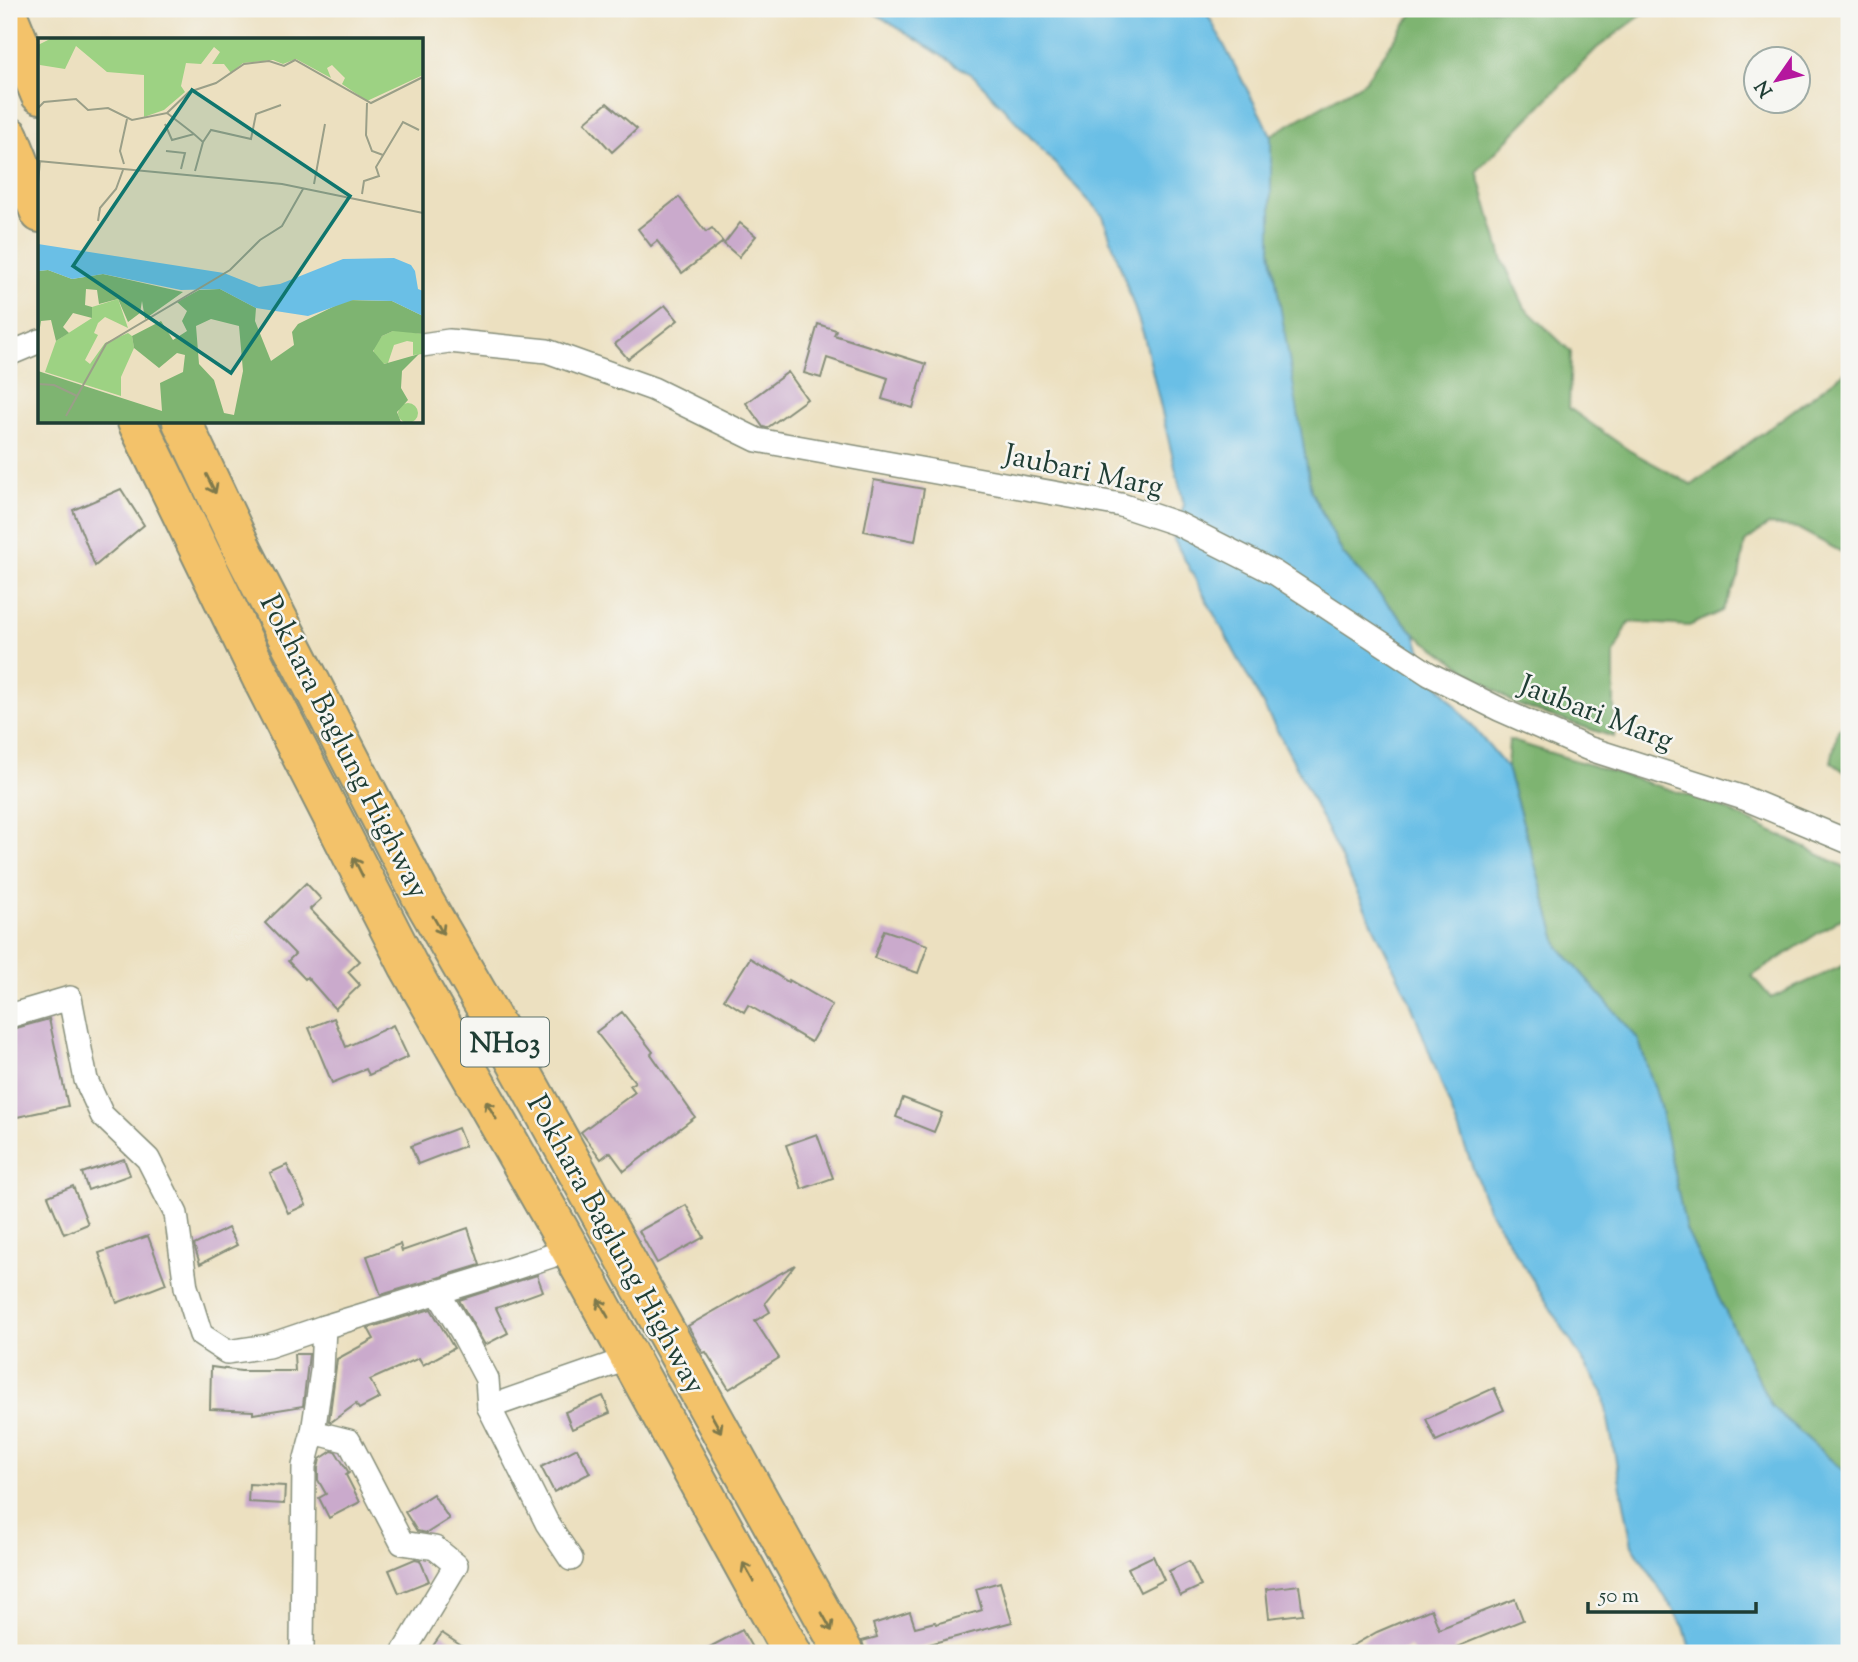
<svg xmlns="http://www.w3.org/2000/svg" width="1858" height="1662" font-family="'Sorts Mill Goudy',serif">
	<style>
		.forest { fill: #7eb471; stroke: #4e7852; stroke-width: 2 }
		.water { fill: #6abfe6; stroke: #447e8d; stroke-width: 2 }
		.building { fill: #caaacc }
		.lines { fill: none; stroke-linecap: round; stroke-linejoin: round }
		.street-casing { stroke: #868e7a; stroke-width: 26 }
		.highway-casing { stroke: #868e7a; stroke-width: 42 }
		.street { stroke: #fff; stroke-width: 23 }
		.highway { stroke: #f3c26a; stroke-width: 38 }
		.oneway { stroke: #7e794c }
		.labels { text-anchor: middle; stroke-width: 5; stroke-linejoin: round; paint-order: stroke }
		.shield { fill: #f6f6f2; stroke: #60746d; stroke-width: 2 }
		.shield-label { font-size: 28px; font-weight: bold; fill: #1f3d34 }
		.street-label { font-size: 30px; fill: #1f3d34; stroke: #f6f6f2 }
		.inset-road { fill: none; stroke: #9a9f88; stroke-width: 2 }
		.view { fill: #0f766e; fill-opacity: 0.15; stroke: #0f766e; stroke-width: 3.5 }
		.inset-edge { fill: none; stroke: #1f3d34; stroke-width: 3.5 }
	</style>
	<rect width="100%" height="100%" fill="#f6f6f2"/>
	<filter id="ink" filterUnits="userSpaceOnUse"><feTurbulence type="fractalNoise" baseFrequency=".0143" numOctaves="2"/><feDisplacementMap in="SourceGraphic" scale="14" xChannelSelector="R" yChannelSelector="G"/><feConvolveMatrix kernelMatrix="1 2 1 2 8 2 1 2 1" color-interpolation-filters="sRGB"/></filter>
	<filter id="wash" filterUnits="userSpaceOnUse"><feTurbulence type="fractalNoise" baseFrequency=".00686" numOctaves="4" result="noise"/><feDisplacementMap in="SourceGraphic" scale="28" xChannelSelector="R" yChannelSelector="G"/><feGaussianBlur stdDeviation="1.57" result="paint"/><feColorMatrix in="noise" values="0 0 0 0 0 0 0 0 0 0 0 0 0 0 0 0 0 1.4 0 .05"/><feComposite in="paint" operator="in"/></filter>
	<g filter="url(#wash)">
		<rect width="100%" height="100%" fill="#ece0c0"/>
		<!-- forest -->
		<g class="forest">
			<polygon points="1416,9 1650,9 1597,48 1477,171 1503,261 1525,308 1571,352 1569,408 1630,451 1692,485 1849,369 1849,556 1797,528 1768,525 1745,542 1739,577 1722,611 1689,626 1629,622 1614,653 1614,737 1515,704 1415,634 1343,554 1311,491 1298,418 1271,250 1271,135 1364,82"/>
			<polygon points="1849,722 1849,775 1831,762 1838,730"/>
			<polygon points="1509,740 1713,803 1849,869 1849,913 1752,976 1771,998 1849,963 1849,1476 1771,1406 1686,1230 1659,1102 1638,1039 1559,947 1507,768"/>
		</g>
		<!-- water -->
		<polygon class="water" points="868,9 1205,9 1271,135 1271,250 1311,491 1343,554 1415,634 1429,674 1507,768 1559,947 1638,1039 1659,1102 1686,1230 1771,1406 1849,1476 1849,1653 1691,1653 1684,1627 1632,1545 1603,1393 1488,1208 1410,1001 1295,764 1173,538 1184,505 1144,336 1103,216 975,77"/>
		<g id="blocks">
			<!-- building -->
			<g class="building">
				<polygon points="607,103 637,129 612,152 585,122"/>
				<polygon points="679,197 706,232 712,228 723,242 682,273 657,241 651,246 638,229"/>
				<polygon points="740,223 756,236 739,257 724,244"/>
				<polygon points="665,305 678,320 628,359 615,344"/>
				<polygon points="818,324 836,330 834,335 926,364 913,408 882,399 888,378 827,358 821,378 804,373"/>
				<polygon points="788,372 807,399 767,428 763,427 746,403"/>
				<polygon points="874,480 924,489 915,541 864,531"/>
				<polygon points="121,489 144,525 95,566 73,510"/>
				<polygon points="306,883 321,899 310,909 360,961 348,972 360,985 335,1009 307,977 305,979 288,961 295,954 265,923"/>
				<polygon points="884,930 928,945 918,973 874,958"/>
				<polygon points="750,958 788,982 789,980 832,1005 811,1042 748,1005 744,1012 724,999"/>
				<polygon points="622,1012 653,1052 651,1054 695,1117 624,1171 610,1152 601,1159 581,1132 635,1092 630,1085 635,1082 596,1032"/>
				<polygon points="334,1018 346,1047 393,1025 408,1057 369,1075 366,1069 332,1083 309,1028"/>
				<polygon points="49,1019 68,1106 17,1117 9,1080 9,1030"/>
				<polygon points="903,1098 942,1113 934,1132 896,1117"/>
				<polygon points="458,1128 465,1146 418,1164 411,1146"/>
				<polygon points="817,1134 833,1178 802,1189 786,1145"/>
				<polygon points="124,1159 130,1175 88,1190 82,1173"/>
				<polygon points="287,1165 306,1205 288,1213 270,1173"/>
				<polygon points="73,1186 88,1224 64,1234 48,1196"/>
				<polygon points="686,1205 704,1237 657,1263 639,1231"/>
				<polygon points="228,1228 237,1245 200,1264 194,1245"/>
				<polygon points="468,1228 480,1265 381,1295 367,1256 400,1244 402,1251"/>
				<polygon points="148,1236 166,1284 117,1303 99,1253"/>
				<polygon points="795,1265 765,1303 770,1312 755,1321 779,1358 729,1389 706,1352 703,1353 688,1326"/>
				<polygon points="537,1275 543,1291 496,1308 508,1333 485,1345 459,1300"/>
				<polygon points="431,1309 454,1348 423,1365 419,1358 370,1380 380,1398 359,1409 356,1404 331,1422 329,1421 337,1359 374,1339 368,1328"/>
				<polygon points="294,1354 309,1354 303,1406 253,1414 253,1411 210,1409 211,1367 241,1371 295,1371"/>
				<polygon points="1494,1388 1504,1410 1436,1441 1426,1419"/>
				<polygon points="603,1396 610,1413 572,1429 565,1412"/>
				<polygon points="577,1448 590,1473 554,1492 541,1467"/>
				<polygon points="332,1451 336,1452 349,1473 346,1475 360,1502 329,1518 319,1498 326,1494 318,1480 318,1468 320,1459"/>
				<polygon points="249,1484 285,1486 284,1504 248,1502"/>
				<polygon points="433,1494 449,1519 427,1533 417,1531 405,1512"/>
				<polygon points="1153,1556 1164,1580 1140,1592 1128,1568"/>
				<polygon points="415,1559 420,1560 429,1581 399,1593 389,1570"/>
				<polygon points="1189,1561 1201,1586 1180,1596 1169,1571"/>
				<polygon points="1000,1582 1012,1622 896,1653 866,1653 862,1641 877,1637 873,1624 910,1612 915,1627 935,1622 936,1624 982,1610 976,1589"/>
				<polygon points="1299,1585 1303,1614 1269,1618 1266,1589"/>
				<polygon points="1515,1599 1523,1620 1454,1648 1456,1653 1413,1653 1410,1647 1395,1653 1340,1653 1377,1632 1431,1609 1439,1629"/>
				<polygon points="742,1630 755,1653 698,1653"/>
				<polygon points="442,1633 472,1653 428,1653"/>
			</g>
		</g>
	</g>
	<g filter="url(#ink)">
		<use href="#blocks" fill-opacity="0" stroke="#868e7a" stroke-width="2"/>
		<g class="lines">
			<defs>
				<g id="street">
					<polyline points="422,345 449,341 547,351 653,389 757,440 1121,505 1178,524 1275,573 1429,674 1499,709 1587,748 1744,798 1849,842"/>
					<polyline points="9,354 40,341"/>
					<polyline points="9,1016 70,998 86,1080 102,1115 148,1159 176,1214 186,1287 201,1335 227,1352 268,1346 324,1327"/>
					<polyline points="437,1291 462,1332 487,1379 489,1407"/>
					<polyline points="571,1559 547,1523 489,1407 630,1358"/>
					<polyline points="300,1653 302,1647 304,1466 313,1432"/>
					<polyline points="403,1653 456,1565 435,1548 402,1543 349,1441 313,1432 322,1371 324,1327 478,1280 551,1256 569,1247"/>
				</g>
				<g id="highway">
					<polyline points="9,18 40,94"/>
					<polyline points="9,136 40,213"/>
					<polyline points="137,422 262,679 408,965 569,1247 792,1653"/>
					<polyline points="182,422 245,555 421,896 494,1022 844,1653"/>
				</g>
			</defs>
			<!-- street casing -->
			<use href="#street" class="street-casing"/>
			<!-- highway casing -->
			<use href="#highway" class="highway-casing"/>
			<!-- street -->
			<use href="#street" class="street"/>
			<!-- highway -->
			<use href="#highway" class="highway"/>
		</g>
		<!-- one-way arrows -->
		<defs><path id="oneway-shaft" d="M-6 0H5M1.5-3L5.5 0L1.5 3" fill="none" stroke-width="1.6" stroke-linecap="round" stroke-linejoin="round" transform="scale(1.75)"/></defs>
		<g class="oneway">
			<use href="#oneway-shaft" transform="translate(211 484) rotate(64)"/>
			<use href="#oneway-shaft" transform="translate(358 867) rotate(-117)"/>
			<use href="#oneway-shaft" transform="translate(438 925) rotate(60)"/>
			<use href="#oneway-shaft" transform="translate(491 1110) rotate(-120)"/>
			<use href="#oneway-shaft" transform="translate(603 1308) rotate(-119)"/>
			<use href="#oneway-shaft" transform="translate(716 1423) rotate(61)"/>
			<use href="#oneway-shaft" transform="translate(748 1572) rotate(-119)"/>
			<use href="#oneway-shaft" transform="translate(827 1622) rotate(61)"/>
		</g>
	</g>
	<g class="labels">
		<!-- shield labels -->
		<rect class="shield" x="461" y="1017.5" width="88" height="49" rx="5"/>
		<g class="shield-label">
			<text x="505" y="1052">NH03</text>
		</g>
		<!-- street labels -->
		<g class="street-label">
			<text transform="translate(1084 470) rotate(12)" y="10">Jaubari Marg</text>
			<text transform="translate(1597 712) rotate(21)" y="10">Jaubari Marg</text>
			<text transform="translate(345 746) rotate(63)" y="10">Pokhara Baglung Highway</text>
			<text transform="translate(617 1244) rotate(61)" y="10">Pokhara Baglung Highway</text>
		</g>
	</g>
	<!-- overview -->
	<g transform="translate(38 38)">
		<rect width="385" height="385" fill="#ece0c0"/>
		<path d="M12 1H385V37L329 63 304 46 307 40 294 27 289 30 293 40 258 21 245 26 235 22 205 25 193 35 186 26H174L182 14 176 9 163 26 148 25 143 48 147 54 126 72 106 79V37L69 34 38 8 27 31 2 27 0 7ZM80 261 90 290 67 279 60 285 56 295 60 297 47 322 52 326 67 305 90 295 94 298 96 310 83 339V358L7 334 18 303 54 280V269ZM357 292 385 296V316L375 317V304L369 303 356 307 350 325 345 326 335 318 336 309 344 298ZM360 375a10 10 0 1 1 20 0a10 10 0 1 1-20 0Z" fill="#9dd283"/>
		<path d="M10 232 34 241 65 236 145 254 107 281 104 263 102 275 90 284 80 261 61 266 59 252 48 251 47 267 54 269V280L35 275 25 289 31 295 18 303 13 282 3 283 0 302V233ZM182 251 218 270 217 283 233 323 256 307 254 294 260 286 309 262 354 263 385 278V296L355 293 344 298 335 313 346 326 381 316 364 333 363 350 370 362 359 374 363 384H0V333L124 373 122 345 145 334 147 317 139 315 121 330 96 310 94 298 123 283 135 302 149 293 144 283 149 273 139 264 161 252ZM173 281 201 288 205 333 196 377 186 375 176 342 161 326 158 288Z" fill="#7eb471" fill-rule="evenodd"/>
		<path d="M0 206 186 235 221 249 242 246 305 221 356 220 373 227 377 233 380 251 385 253V278L354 263 315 262 270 278 218 270 182 251 143 252 65 236 34 241 10 232 0 233Z" fill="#6abfe6"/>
		<path class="inset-road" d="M329 65 328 97 334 113 345 117M0 70 6 64 38 61 50 72 70 70 94 82 129 75 156 96M129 75 151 54 178 45 206 26 231 23 246 28 257 22 333 65 385 39M127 86 134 102 156 96 165 104 157 133M165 104 173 92 213 101 218 76 243 67M128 113 147 115 143 131M0 123 244 146 385 175M86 126 82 113 89 81M0 145 2 123M276 146 287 86M324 156 326 143 341 138 338 129 365 84 381 92M60 183 62 170 78 151 85 132M0 346 16 347 39 358M28 378 68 306 192 232 222 202 244 188 265 151"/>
		<path class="view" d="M154 52 312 158 193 335 35 228Z"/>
		<rect width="385" height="385" class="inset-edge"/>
	</g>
	<!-- margin -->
	<rect width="1858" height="1662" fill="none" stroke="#f6f6f2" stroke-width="35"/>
	<!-- north arrow -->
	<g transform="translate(1777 80) rotate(236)"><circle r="33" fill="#f6f6f2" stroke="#a0aca6" stroke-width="2"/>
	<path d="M0-5L12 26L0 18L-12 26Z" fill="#b5179e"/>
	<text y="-10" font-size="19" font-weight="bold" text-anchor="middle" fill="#1f3d34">N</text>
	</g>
	<!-- scale -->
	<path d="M1588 1602v10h168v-10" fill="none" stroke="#1f3d34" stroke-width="3.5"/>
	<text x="1599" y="1602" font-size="21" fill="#1f3d34" stroke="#f6f6f2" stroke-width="5" paint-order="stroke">50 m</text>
</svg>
